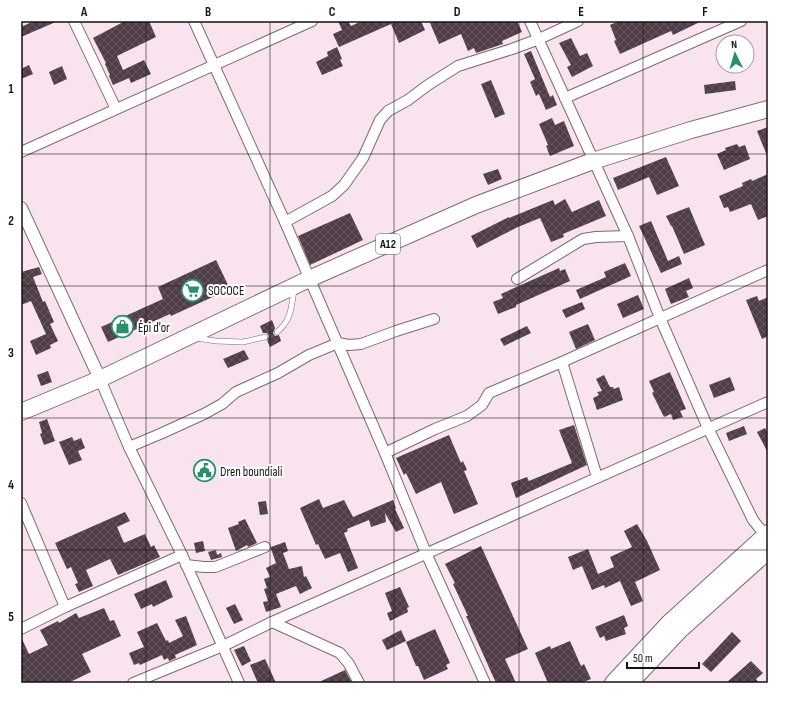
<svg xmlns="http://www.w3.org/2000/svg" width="789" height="704" font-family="'Sofia Sans Condensed',sans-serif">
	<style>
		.building { fill: url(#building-cross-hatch) }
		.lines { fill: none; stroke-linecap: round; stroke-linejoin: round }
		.service-casing { stroke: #7d6a74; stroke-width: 6 }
		.minor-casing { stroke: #7d6a74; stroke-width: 12 }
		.tertiary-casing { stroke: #7d6a74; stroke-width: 14 }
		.primary-casing { stroke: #7d6a74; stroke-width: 18 }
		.service { stroke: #fff; stroke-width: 5 }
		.minor { stroke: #fff; stroke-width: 10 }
		.tertiary { stroke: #fff; stroke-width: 12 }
		.primary { stroke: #fff; stroke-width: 16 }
		.grid { fill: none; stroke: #171014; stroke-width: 1; stroke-opacity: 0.55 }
		.labels { text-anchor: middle; stroke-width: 4; stroke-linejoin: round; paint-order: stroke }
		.shield { fill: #fff; stroke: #5d585a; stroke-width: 1 }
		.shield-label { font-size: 12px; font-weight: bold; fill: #171014 }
		.poi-label { font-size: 13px; fill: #171014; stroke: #fff; text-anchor: start }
		.neatline { fill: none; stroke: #171014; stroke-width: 1.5 }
		.grid-label { font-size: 13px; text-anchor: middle; font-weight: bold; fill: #171014 }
	</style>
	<defs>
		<pattern id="building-cross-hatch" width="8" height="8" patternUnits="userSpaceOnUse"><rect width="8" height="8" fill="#4f3e47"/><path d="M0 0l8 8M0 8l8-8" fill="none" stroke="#64565e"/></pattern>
	</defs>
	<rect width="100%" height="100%" fill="#f9e3ee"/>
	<!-- building -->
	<g class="building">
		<polygon points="34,21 58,21 21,37 21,27"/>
		<polygon points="125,21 149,21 156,37 117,56 123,70 144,60 151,74 131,83 129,78 113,85 109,76 110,75 105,64 106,63 93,38"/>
		<polygon points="338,21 348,21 351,26 362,21 421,21 425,30 399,43 391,24 339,47 333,34 342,30"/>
		<polygon points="434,21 517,21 522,32 502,41 503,44 476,53 474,48 468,51 461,34 439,44 430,23"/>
		<polygon points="619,21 702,21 673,35 671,31 620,54 614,41 616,40 610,25"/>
		<polygon points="571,38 580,56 587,53 593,66 572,77 567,67 571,65 559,43"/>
		<polygon points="337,47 342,59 340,60 343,66 322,75 316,62 328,56 327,52"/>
		<polygon points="531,51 550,97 553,95 557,105 546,110 539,94 536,96 530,82 535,79 524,54"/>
		<polygon points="29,65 33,74 21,79 21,69"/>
		<polygon points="62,66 67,79 54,85 49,72"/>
		<polygon points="491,80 505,114 495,118 481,84"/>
		<polygon points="735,81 736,90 705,94 704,85"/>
		<polygon points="552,118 555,125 564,121 574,146 550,156 546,146 548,145 539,124"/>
		<polygon points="768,127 768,158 757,131"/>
		<polygon points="737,144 739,147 745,145 750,159 724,170 717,154 726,150 725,148"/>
		<polygon points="666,157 679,186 657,195 649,177 618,190 613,178"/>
		<polygon points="498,169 502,179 488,185 483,174"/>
		<polygon points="768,174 768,216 758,220 751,204 730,212 728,207 724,208 719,196 743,186 742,183 751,179 752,181"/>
		<polygon points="565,199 572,212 599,200 606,216 563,234 564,237 551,242 540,218 518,227 477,248 471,236 509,217 509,218 553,200 555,205"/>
		<polygon points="689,207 705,245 684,254 672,226 671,226 666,216"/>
		<polygon points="350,213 363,240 310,265 298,236"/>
		<polygon points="651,221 668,261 679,256 682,264 661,273 639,226"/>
		<polygon points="216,260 230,289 171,316 170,314 108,342 101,327 163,299 158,287"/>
		<polygon points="625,263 631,276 580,299 576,290 606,277 604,272"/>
		<polygon points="39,267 42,274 33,277 43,302 45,301 54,322 50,324 58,341 50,345 51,348 36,355 30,341 46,334 31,301 21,305 21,272"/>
		<polygon points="559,268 560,271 565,269 570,281 516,305 516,307 498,314 493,302 503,298 501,294"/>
		<polygon points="689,278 693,288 686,291 689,297 671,304 665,289"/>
		<polygon points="638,295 644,309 623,318 617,304"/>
		<polygon points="757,296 759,301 768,297 768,336 762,339 746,300"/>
		<polygon points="582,302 585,309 566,318 562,310"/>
		<polygon points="272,320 275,328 273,333 275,336 279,335 281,341 270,347 267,340 269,336 267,333 263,333 260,326"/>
		<polygon points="588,324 595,340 576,349 569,332"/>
		<polygon points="527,326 531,333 504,346 500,339"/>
		<polygon points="244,350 249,359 228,368 223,359"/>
		<polygon points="48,371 52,382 41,386 37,375"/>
		<polygon points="670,372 686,409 680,411 683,417 673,420 671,414 664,417 652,393 654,392 649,381"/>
		<polygon points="604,375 610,387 613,387 614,389 619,387 623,400 597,410 593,398 599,395 597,392 602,391 596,379"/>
		<polygon points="730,377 735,390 714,398 709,385"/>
		<polygon points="47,419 55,441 44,445 40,434 42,433 39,422"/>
		<polygon points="574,425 587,465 516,498 511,483 527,477 529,481 572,463 559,430"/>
		<polygon points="744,426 747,434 729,441 726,433"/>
		<polygon points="765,428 768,433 768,453 757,432"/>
		<polygon points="449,435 461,463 463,461 467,470 464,471 478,504 454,514 441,482 416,494 406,473 404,475 396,458"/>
		<polygon points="72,437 74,441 81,438 85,448 78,451 82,460 69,465 59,442"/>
		<polygon points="319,499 323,508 344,500 353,517 393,500 396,508 395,509 404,528 396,532 385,513 386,522 371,527 369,520 347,529 348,531 344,533 358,568 348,572 340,553 325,559 318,544 316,545 300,508"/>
		<polygon points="266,501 268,514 260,515 258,502"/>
		<polygon points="125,512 130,521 117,527 124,543 145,534 151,547 154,545 160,557 118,575 110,559 86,570 93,586 79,592 75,584 78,583 71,567 67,569 55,543"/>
		<polygon points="245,519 257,543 248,547 247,545 236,551 228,528 239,524 238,522"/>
		<polygon points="637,524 647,541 660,570 635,582 643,601 631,606 620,581 605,588 604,585 592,590 582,566 573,570 568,557 588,549 598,574 614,567 610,557 632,547 624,531"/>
		<polygon points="203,541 205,551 196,553 194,543"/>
		<polygon points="285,542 288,551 283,553 289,569 302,566 304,577 306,576 312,588 300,594 296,586 276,594 281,607 266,612 263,602 268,601 264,589 267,588 264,579 270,577 266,568 276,563 271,549 271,547"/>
		<polygon points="481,546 528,649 505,659 516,683 496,683 466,616 468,616 453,584 455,583 445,564"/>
		<polygon points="216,550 217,555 221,553 222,557 211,560 208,552"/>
		<polygon points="166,580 173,597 153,607 152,604 141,609 134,594"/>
		<polygon points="400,587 409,607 407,608 408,612 390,621 387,613 392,611 385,593"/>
		<polygon points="235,604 243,620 234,624 226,608"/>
		<polygon points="104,608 110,621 114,620 121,636 82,654 91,672 68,683 21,683 21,637 29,654 48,645 40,630 58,621 59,623 76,613 79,618"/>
		<polygon points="624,615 628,626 624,628 626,634 606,641 604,636 600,638 595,627"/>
		<polygon points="186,616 197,645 175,655 176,658 169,661 168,658 164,660 162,655 140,665 139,663 134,665 129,653 144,647 137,632 157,623 166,641 168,640 169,643 183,636 175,620"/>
		<polygon points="435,629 450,663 446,665 448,669 424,680 418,666 416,666 406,642"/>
		<polygon points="401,630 406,641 387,650 382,640"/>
		<polygon points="732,632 741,641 711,672 702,664"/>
		<polygon points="570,641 581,666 584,664 591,679 581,683 548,683 535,653 550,646 551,649"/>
		<polygon points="244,646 251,661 242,666 234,650"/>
		<polygon points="265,659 276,683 258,683 250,665"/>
		<polygon points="751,661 763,673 756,679 759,683 726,683"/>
		<polygon points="345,670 352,683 317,683"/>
	</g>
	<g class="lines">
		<defs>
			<g id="service">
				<path d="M277 332C292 320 291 307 294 290"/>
				<polyline points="196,338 216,341 243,342 265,337"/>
			</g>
			<g id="minor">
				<polyline points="74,21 116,109"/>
				<polyline points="194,21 285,222 385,453 426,553 485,683"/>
				<polyline points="530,21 628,236 660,318 708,428 753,520 765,535 768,536"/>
				<polyline points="565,98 741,21"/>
				<polyline points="21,152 312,21"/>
				<polyline points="285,222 332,196 344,185 363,158 380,120 388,111 408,100 428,85 458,66 512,49 539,39 578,21"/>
				<polyline points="517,279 583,239 596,237 628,236"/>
				<polyline points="562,362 597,477"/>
				<polyline points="100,379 129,447 182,555 239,683"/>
				<polyline points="129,447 160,434 204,414 222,404 236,392 278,373 309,355 338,343 349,345 361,344 396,331 434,319"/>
				<polyline points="385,453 435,429 467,416 482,405 489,393 562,362 768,270"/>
				<polyline points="21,503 65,607"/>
				<polyline points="186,565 204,567 215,567 223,564 265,547"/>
				<polyline points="272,622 340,653 349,664 359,683"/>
				<polyline points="21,629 65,607 182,555"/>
				<polyline points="133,683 223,646 272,622 768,402"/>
			</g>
			<polyline id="tertiary" points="21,208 100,379"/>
			<g id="primary">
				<polyline points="21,412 100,379 309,279 476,205 593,161 691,130 768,109"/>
				<polyline points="613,683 669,623 768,533"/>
				<polyline points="630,683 680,630 768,551"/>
			</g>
		</defs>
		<!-- service casing -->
		<use href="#service" class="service-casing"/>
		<!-- minor casing -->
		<use href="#minor" class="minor-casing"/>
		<!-- tertiary casing -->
		<use href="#tertiary" class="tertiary-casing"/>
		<!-- primary casing -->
		<use href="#primary" class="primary-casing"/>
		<!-- service -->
		<use href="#service" class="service"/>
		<!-- minor -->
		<use href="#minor" class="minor"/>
		<!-- tertiary -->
		<use href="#tertiary" class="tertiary"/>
		<!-- primary -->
		<use href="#primary" class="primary"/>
	</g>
	<!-- grid -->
	<path class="grid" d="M146 21V683M270 21V683M394 21V683M519 21V683M643 21V683M21 154H768M21 286H768M21 418H768M21 550H768"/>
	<!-- icons -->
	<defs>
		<symbol id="supermarket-ring" viewBox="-11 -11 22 22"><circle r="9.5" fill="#fff" stroke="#298f6b" stroke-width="1.5"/><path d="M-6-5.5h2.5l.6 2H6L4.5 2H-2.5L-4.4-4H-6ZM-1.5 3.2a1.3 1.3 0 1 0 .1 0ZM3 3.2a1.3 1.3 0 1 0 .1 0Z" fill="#298f6b"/></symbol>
		<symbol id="shop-ring" viewBox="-11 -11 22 22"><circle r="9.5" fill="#fff" stroke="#298f6b" stroke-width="1.5"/><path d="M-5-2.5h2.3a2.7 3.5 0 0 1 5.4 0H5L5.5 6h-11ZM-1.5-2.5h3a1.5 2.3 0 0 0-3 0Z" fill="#298f6b"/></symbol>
		<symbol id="civic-ring" viewBox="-11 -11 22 22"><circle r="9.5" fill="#fff" stroke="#298f6b" stroke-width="1.5"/><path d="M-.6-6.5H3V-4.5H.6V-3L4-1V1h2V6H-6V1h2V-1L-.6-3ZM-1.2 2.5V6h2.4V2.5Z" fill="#298f6b"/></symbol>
	</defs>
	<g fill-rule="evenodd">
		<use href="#supermarket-ring" x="180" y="278" width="25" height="25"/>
		<use href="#shop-ring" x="110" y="314" width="25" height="25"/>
		<use href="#civic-ring" x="192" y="458" width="25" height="25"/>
	</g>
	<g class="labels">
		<!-- shield labels -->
		<rect class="shield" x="376" y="234" width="24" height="20" rx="3"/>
		<g class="shield-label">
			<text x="388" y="248">A12</text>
		</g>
		<!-- poi labels -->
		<g class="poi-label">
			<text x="208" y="295">SOCOCE</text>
			<text x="138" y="332">Épi d'or</text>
			<text x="220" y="476">Dren boundiali</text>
		</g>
	</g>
	<!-- border -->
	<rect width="789" height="704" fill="none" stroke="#ffffff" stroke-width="44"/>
	<!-- north arrow -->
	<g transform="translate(735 54) rotate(355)"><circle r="19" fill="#ffffff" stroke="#a29fa1"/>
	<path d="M0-3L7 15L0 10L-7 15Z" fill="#298f6b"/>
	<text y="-6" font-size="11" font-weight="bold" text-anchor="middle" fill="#171014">N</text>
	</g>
	<!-- scale -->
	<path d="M627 662v6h72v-6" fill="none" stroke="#171014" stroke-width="2"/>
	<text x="633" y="662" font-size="12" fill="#171014" stroke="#ffffff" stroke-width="3" paint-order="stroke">50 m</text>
	<rect x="22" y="22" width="745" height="660" class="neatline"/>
	<g class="grid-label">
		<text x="84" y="16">A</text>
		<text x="208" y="16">B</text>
		<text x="332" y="16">C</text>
		<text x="457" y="16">D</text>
		<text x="581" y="16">E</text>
		<text x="705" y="16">F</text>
		<text x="11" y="93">1</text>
		<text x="11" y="225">2</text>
		<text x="11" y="357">3</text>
		<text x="11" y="489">4</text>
		<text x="11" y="621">5</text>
	</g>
</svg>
